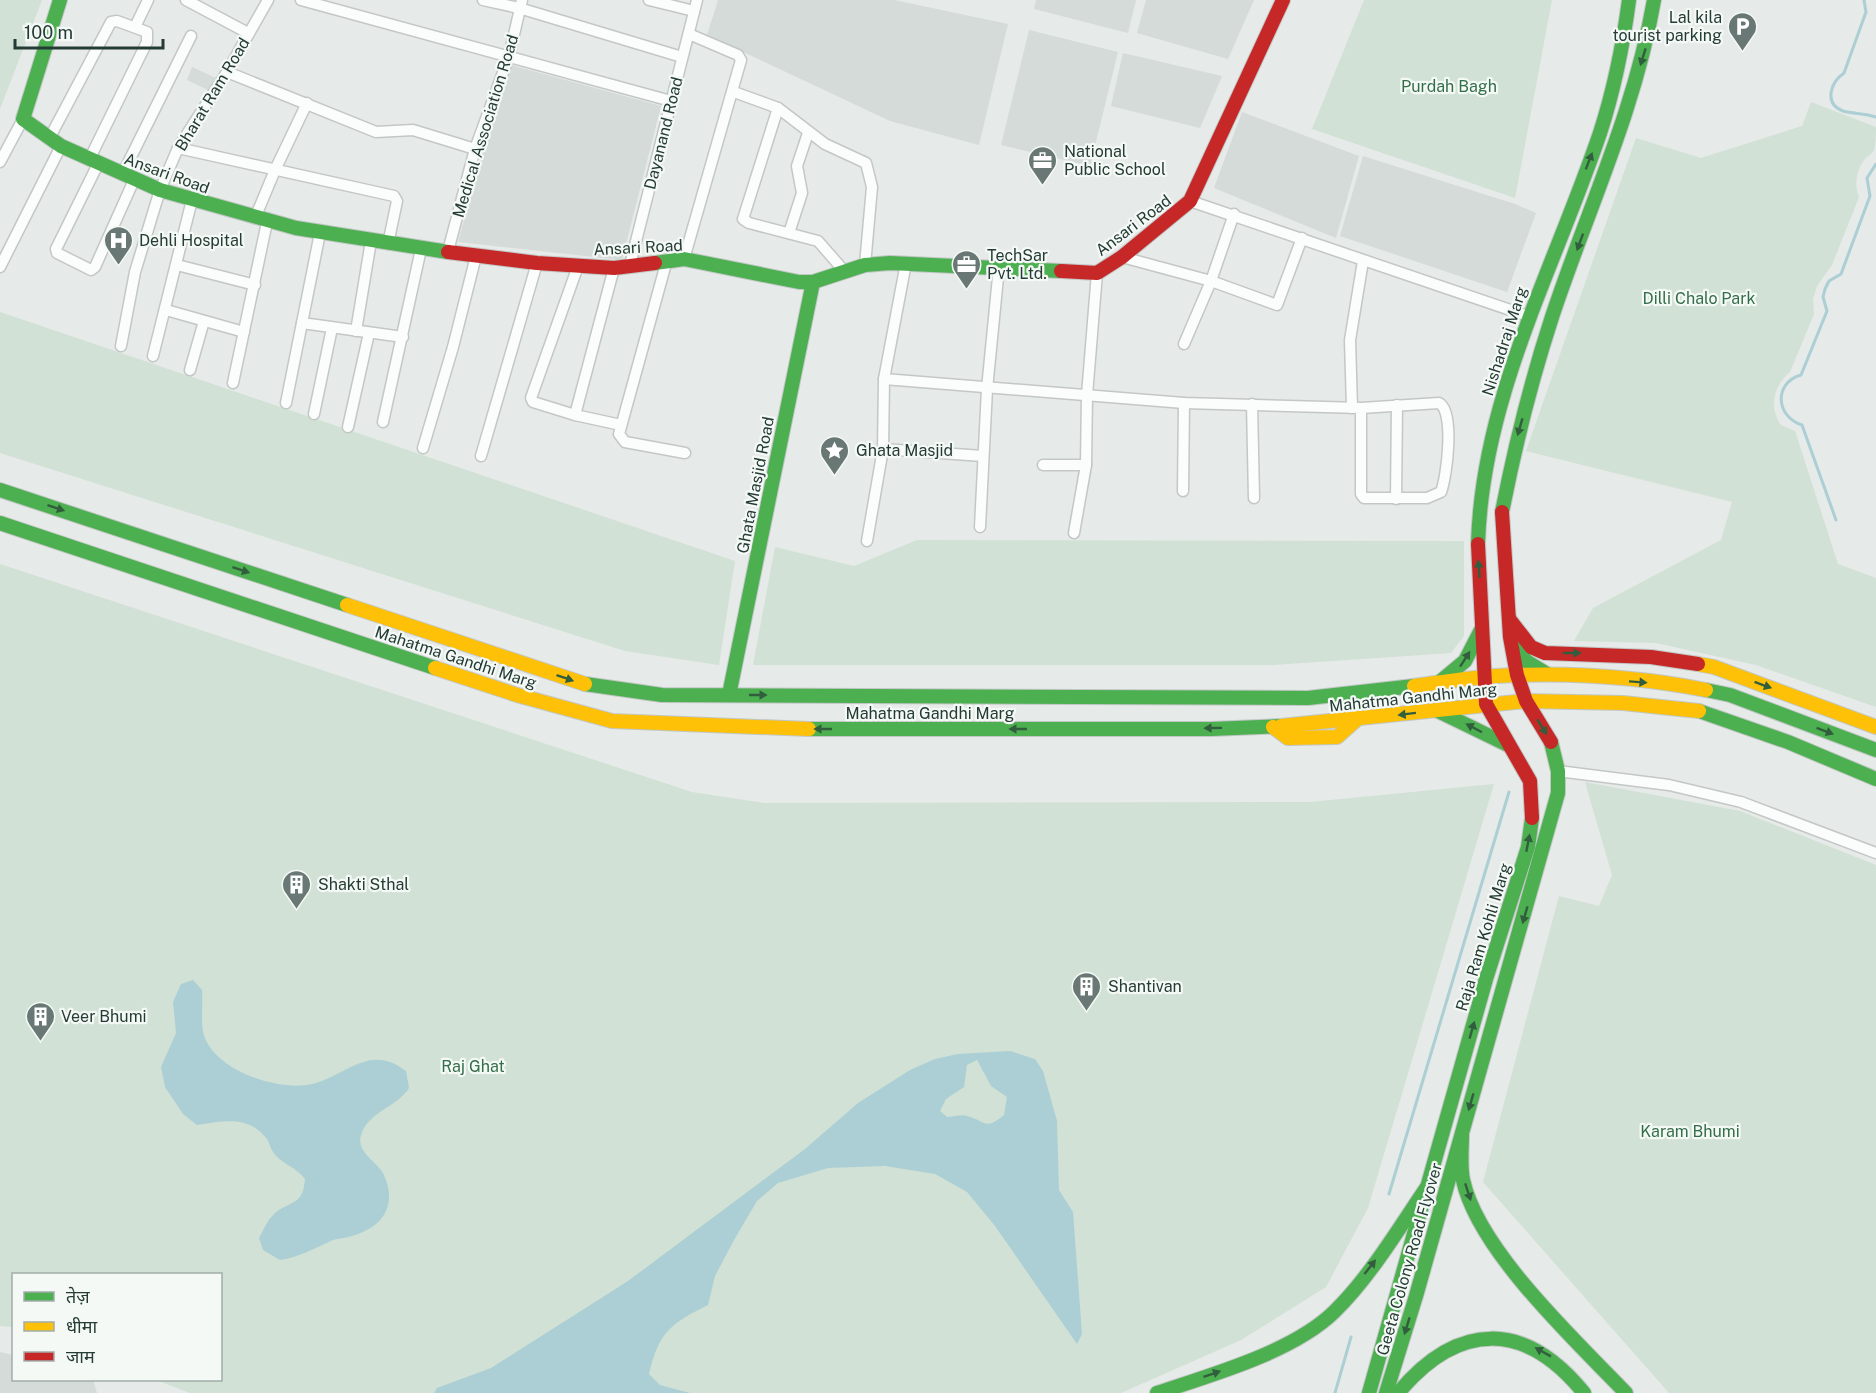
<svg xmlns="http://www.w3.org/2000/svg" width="1876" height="1393" font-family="'Public Sans','Noto Sans Devanagari',sans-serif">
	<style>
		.built { fill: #d4dbd8 }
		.green { fill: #d1e1d5 }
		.water { fill: #abcfd4; fill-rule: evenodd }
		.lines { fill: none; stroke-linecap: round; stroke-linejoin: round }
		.stream { stroke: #abcfd4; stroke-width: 3 }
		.street-casing { stroke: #c3c7c5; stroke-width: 13 }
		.fast-casing { stroke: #c1c7c5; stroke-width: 16 }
		.slow-casing { stroke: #c1c7c5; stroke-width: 16 }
		.jam-casing { stroke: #c1c7c5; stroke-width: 16 }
		.street { stroke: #fbfcfc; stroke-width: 10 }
		.fast { stroke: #4caf50; stroke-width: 14 }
		.slow { stroke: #ffc107; stroke-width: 14 }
		.jam { stroke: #c62828; stroke-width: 14 }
		.oneway { fill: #315e3d }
		.labels { text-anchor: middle; stroke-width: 4.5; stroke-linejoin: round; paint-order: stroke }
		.poi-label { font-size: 16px; fill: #253b35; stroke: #f4f9f6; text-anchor: start }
		.park-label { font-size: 16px; fill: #346e49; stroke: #f4f9f6 }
		.street-label { font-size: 16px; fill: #253b35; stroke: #f4f9f6 }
	</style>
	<rect width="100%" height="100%" fill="#e6eae8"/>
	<!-- built -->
	<g class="built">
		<polygon points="718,0 894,0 1008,24 979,145 890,121 707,35"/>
		<polygon points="1036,0 1136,0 1128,33 1034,9"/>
		<polygon points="1146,0 1254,0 1228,59 1137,33"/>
		<polygon points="1029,30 1118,52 1090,166 1001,145"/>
		<polygon points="1123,53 1222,76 1200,128 1111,106"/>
		<polygon points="507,64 661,106 622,260 458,242"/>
		<polygon points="192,67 216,78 210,91 187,80"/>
		<polygon points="1242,112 1359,156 1336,238 1214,188"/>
		<polygon points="1363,156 1515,204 1536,213 1507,292 1340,236"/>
		<polygon points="0,1352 13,1355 14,1380 93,1380 97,1393 0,1393"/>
	</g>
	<!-- green -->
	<g class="green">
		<polygon points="0,0 42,0 0,109"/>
		<polygon points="1364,0 1552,0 1515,198 1312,129"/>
		<path d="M1811 102 1876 127C1876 134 1876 143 1874 150 1872 155 1867 156 1864 160 1856 172 1854 184 1859 197L1832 265 1817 286 1813 299 1814 314 1790 372C1774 385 1768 407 1781 425L1795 431 1838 564 1876 578V707L1756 665 1656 643 1574 641 1593 608 1721 540 1732 502 1526 451 1636 138 1701 158 1802 126Z"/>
		<polygon points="0,312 735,561 719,665 625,651 0,453"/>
		<polygon points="917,540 1464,541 1464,636 1451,653 1273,665 753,665 775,547 854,566"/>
		<polygon points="0,564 692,792 764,803 1310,802 1494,784 1368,1208 1326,1287 1241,1340 1121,1393 190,1393 156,1380 220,1380 220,1274 14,1274 13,1327 0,1326"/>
		<polygon points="1585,782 1740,811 1876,865 1876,1393 1669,1393 1483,1182 1559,896 1599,906 1612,875"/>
	</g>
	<!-- water -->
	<g class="water">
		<path d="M193 980 202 990C203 1003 201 1019 203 1032 212 1070 278 1092 312 1084 348 1075 369 1043 406 1071L409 1088C397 1107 368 1112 361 1135 356 1152 376 1161 383 1173 399 1206 382 1229 348 1237 343 1239 336 1238 331 1241 313 1249 299 1257 280 1260L263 1250 259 1238C264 1229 269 1216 279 1210 296 1200 303 1202 305 1179 296 1167 280 1163 273 1152 270 1148 270 1143 267 1139 249 1115 223 1121 197 1125L183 1114 165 1087 161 1067 176 1033 173 1002 181 984Z"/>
		<path d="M1010 1051 1035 1059 1043 1071 1057 1121 1059 1190 1073 1212 1082 1334 1077 1344 995 1226 967 1192 935 1174 885 1166 828 1168 778 1183 757 1201 734 1240 715 1276 708 1305C670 1324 659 1332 649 1374L660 1385 690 1393H434L437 1388 491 1368 628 1281 805 1149 858 1103 910 1070 935 1059 958 1054ZM977 1060 991 1086 1007 1097 1004 1115C985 1131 986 1121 967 1116 962 1114 953 1117 947 1117L940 1111 946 1099 964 1087 967 1065Z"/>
	</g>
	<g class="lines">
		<!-- stream -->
		<g class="stream">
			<path d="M1864 0 1866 12 1844 73C1831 82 1823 103 1843 111 1854 114 1864 113 1876 117"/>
			<path d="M1836 520 1802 425C1776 417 1773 383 1801 375L1827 311 1823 297 1825 289 1829 281 1841 274 1870 196 1867 178 1876 164"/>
			<polyline points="1389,1194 1509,792"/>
			<polyline points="1335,1393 1351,1337"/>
		</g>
		<defs>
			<g id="street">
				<polyline points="186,0 248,33"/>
				<polyline points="301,0 671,101"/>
				<polyline points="483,0 519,8 682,57"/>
				<polyline points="649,0 694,11"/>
				<polyline points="135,27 148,0"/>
				<polyline points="227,72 376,132 413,130 475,149"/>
				<polyline points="734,92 778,108 825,144 866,163 872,187 865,265"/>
				<polyline points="778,108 743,219 749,223 818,241 845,272"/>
				<polyline points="49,139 111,22 117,21 147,32 147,42 89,160"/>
				<polyline points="178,148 394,196 397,201 388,244"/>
				<polyline points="0,162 23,119"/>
				<polyline points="98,164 56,249 57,253 91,270 95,267 134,180"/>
				<polyline points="122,175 191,36"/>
				<polyline points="1190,201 1528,316"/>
				<polyline points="255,218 275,170 307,103"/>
				<polyline points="789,233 802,193 797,166 808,133"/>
				<polyline points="448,251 475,149 509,56 522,0"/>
				<polyline points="1122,257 1211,281 1277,305 1302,238"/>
				<polyline points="684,259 741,60 738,55 689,34"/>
				<polyline points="667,260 619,434 625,442 685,453"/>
				<polyline points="177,265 255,285"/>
				<polyline points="630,265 697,0"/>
				<polyline points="0,267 61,146"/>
				<polyline points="614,268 575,415 621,425"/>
				<polyline points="166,310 244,332"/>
				<polyline points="302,323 403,337"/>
				<polyline points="356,331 371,241"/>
				<polyline points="1184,344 1211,281 1234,214"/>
				<polyline points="121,346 135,272 160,190 178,148 227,72 268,0"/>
				<polyline points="153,356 192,200"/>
				<polyline points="190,370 204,321"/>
				<path d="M884 379 1184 403 1361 408 1439 403C1455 411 1447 476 1441 492L1427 498H1364L1361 494V408"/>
				<polyline points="233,383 267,222"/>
				<polyline points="286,403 320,233"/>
				<polyline points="1252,404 1254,498"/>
				<polyline points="1352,408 1350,340 1363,261"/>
				<polyline points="314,414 332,328"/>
				<polyline points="575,415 533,402 531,398 578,266"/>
				<polyline points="383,422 421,249"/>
				<polyline points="348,427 369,333"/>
				<polyline points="423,448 453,347 476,256"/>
				<polyline points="883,449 983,456"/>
				<polyline points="481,456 537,263"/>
				<polyline points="1043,465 1086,465"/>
				<polyline points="1183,491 1184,403"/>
				<polyline points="1396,499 1397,405"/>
				<polyline points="980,527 987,389 999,267"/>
				<polyline points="1074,533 1086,465 1087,395 1097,273"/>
				<polyline points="867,541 883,449 884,379 906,263"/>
				<polyline points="1558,771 1669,785 1741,802 1876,853"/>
			</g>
			<g id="fast">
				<polyline points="60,0 23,119 61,146 160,190 296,228 448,252"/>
				<polyline points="655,263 684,259 799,282 813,282 865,265 890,263 1061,271"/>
				<polyline points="0,490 347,605"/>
				<path d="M1502 512C1515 446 1531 381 1552 317 1587 211 1635 111 1654 0"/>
				<polyline points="0,523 435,668"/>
				<path d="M1478 544C1482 398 1554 269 1600 133 1614 90 1623 45 1629 0"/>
				<polyline points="1513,642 1526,661 1547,674"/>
				<polyline points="1441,681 1465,661 1482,628"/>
				<polyline points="585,684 662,695 1308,698 1414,686"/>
				<polyline points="1706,690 1730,695 1876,750"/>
				<polyline points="729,695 813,282"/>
				<polyline points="1438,711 1508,745"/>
				<polyline points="1699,711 1788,742 1876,779"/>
				<polyline points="809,729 1211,729 1281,726"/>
				<path d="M1462 1134C1462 1149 1460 1166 1463 1180 1478 1250 1576 1341 1626 1393"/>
				<path d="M1157 1393C1211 1375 1293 1352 1334 1312 1370 1277 1399 1228 1427 1187"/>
				<polyline points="1369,1393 1486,979 1528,847 1532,818"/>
				<polyline points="1386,1393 1416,1296 1558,793 1558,771 1551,742"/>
				<path d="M1398 1393C1458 1321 1525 1320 1584 1393"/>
			</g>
			<g id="slow">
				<polyline points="347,605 585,684"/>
				<polyline points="1698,664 1714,667 1876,727"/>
				<polyline points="435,668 517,695 612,721 809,729"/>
				<path d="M1414 686C1441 682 1469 678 1496 676 1565 672 1639 677 1706 690"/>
				<polyline points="1281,726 1526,701 1623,703 1699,711"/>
				<polyline points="1273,727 1288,738 1337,737 1356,720"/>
			</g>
			<g id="jam">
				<polyline points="448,252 537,263 614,268 655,263"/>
				<polyline points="1061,271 1097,273 1122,257 1190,201 1283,0"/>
				<polyline points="1502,512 1510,637 1517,675 1526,701 1551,742"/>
				<polyline points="1478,544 1486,704 1530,781 1532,818"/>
				<polyline points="1510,620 1531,647 1545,653 1651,657 1698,664"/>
			</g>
		</defs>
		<!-- street casing -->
		<use href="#street" class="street-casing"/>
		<!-- fast casing -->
		<use href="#fast" class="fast-casing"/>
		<!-- slow casing -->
		<use href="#slow" class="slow-casing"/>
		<!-- jam casing -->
		<use href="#jam" class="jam-casing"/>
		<!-- street -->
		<use href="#street" class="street"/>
		<!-- fast -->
		<use href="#fast" class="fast"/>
		<!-- slow -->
		<use href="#slow" class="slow"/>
		<!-- jam -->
		<use href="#jam" class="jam"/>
	</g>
	<!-- one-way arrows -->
	<defs><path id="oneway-solid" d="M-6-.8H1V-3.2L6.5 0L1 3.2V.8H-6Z" transform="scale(1.5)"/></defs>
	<g class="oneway">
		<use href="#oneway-solid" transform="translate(1643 57) rotate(107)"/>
		<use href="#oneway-solid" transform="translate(1589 161) rotate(-69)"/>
		<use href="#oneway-solid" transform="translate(1580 242) rotate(110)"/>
		<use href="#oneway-solid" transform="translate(1520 427) rotate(106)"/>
		<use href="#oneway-solid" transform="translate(56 508) rotate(18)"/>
		<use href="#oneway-solid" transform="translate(1479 569) rotate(-94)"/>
		<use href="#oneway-solid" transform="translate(241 570) rotate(18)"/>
		<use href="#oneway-solid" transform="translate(1572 653)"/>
		<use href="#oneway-solid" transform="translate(1465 659) rotate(-57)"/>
		<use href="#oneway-solid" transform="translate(565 678) rotate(19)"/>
		<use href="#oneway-solid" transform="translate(1638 682) rotate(4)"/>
		<use href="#oneway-solid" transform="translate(1763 685) rotate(20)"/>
		<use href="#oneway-solid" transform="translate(758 695)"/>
		<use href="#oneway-solid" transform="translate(1407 714) rotate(173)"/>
		<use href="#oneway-solid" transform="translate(1542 727) rotate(59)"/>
		<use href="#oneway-solid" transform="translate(1213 728) rotate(179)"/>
		<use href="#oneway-solid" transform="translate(1474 728) rotate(-152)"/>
		<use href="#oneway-solid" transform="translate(823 729) rotate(180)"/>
		<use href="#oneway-solid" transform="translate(1018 729) rotate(180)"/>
		<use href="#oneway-solid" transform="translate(1825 731) rotate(21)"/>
		<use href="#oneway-solid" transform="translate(1528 843) rotate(-79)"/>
		<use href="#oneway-solid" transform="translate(1525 915) rotate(106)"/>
		<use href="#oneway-solid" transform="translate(1472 1030) rotate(-74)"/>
		<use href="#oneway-solid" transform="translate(1471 1102) rotate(106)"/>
		<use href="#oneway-solid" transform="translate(1468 1192) rotate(72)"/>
		<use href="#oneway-solid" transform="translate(1370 1267) rotate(-52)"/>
		<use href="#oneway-solid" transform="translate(1407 1326) rotate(107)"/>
		<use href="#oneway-solid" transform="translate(1543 1352) rotate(-151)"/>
		<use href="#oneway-solid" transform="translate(1212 1374) rotate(-19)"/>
	</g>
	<!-- icons -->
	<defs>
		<symbol id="parking-pin" viewBox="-11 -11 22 30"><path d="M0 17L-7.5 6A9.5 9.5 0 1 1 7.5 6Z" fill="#697874" stroke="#f4f9f6"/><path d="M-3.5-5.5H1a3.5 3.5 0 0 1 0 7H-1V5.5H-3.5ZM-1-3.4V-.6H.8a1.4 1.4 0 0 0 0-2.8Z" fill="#fff"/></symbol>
		<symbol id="office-pin" viewBox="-11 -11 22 30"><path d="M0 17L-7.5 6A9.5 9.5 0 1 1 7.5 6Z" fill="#697874" stroke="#f4f9f6"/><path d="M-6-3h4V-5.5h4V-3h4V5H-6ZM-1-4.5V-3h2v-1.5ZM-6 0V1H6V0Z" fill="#fff"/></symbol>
		<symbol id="hospital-pin" viewBox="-11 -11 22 30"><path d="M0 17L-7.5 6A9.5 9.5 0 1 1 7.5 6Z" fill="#697874" stroke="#f4f9f6"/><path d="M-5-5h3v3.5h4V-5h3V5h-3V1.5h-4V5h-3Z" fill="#fff"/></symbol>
		<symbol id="sight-pin" viewBox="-11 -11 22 30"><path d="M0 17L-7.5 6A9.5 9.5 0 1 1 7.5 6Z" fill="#697874" stroke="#f4f9f6"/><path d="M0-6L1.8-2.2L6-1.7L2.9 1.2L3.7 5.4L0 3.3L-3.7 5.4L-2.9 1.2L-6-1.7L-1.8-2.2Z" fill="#fff"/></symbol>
		<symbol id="building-pin" viewBox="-11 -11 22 30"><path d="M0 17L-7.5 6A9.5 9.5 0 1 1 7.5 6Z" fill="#697874" stroke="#f4f9f6"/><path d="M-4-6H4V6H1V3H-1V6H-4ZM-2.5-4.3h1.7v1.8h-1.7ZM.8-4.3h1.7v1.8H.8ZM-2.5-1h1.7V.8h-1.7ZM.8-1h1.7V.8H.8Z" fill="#fff"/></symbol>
	</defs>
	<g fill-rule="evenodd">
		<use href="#parking-pin" x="1726" y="10" width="33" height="45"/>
		<use href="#office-pin" x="1026" y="144" width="33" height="45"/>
		<use href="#hospital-pin" x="102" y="224" width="33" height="45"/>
		<use href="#office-pin" x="950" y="248" width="33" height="45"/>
		<use href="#sight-pin" x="818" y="434" width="33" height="45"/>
		<use href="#building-pin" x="280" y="868" width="33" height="45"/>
		<use href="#building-pin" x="1070" y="970" width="33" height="45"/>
		<use href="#building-pin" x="24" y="1000" width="33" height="45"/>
	</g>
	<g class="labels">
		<!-- poi labels -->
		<g class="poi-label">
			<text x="1722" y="23" text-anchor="end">Lal kila<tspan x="1722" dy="18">tourist parking</tspan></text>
			<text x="1064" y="157">National<tspan x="1064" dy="18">Public School</tspan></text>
			<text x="139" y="246">Dehli Hospital</text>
			<text x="987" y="261">TechSar<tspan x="987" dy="18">Pvt. Ltd.</tspan></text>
			<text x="856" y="456">Ghata Masjid</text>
			<text x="318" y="890">Shakti Sthal</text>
			<text x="1108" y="992">Shantivan</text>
			<text x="61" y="1022">Veer Bhumi</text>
		</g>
		<!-- park labels -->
		<g class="park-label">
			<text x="1449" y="92">Purdah Bagh</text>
			<text x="1699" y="304">Dilli Chalo Park</text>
			<text x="473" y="1072">Raj Ghat</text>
			<text x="1690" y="1137">Karam Bhumi</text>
		</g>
		<!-- street labels -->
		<g class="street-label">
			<text transform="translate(212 94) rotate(-59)" y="6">Bharat Ram Road</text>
			<text transform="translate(485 126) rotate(-73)" y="6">Medical Association Road</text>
			<text transform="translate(663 133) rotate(-76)" y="6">Dayanand Road</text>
			<text transform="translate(167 173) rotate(20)" y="6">Ansari Road</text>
			<text transform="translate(1133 225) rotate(-37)" y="6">Ansari Road</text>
			<text transform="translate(638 247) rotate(-3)" y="6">Ansari Road</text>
			<text transform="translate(1504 341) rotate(-72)" y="6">Nishadraj Marg</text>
			<text transform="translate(755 485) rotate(-79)" y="6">Ghata Masjid Road</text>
			<text transform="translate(456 657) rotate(18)" y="6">Mahatma Gandhi Marg</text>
			<text transform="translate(1413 697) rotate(-6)" y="6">Mahatma Gandhi Marg</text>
			<text x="930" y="719">Mahatma Gandhi Marg</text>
			<text transform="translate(1483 937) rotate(-73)" y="6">Raja Ram Kohli Marg</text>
			<text transform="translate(1409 1259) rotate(-74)" y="6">Geeta Colony Road Flyover</text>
		</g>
	</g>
	<!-- legend -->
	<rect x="12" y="1273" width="210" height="108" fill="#f4f9f6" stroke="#a1ada9" stroke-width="1.5"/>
	<rect x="24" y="1292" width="30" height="9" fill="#4caf50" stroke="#a1ada9" stroke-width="1.5"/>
	<text x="66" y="1303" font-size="18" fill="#253b35">तेज़</text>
	<rect x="24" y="1322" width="30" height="9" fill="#ffc107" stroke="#a1ada9" stroke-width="1.5"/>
	<text x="66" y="1333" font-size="18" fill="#253b35">धीमा</text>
	<rect x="24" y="1352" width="30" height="9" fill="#c62828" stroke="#a1ada9" stroke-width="1.5"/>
	<text x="66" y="1363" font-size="18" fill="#253b35">जाम</text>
	<!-- scale -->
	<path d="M15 39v9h148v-9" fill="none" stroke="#253b35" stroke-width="3"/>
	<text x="24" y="39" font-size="18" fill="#253b35" stroke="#f4f9f6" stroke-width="4.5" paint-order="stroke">100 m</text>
</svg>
